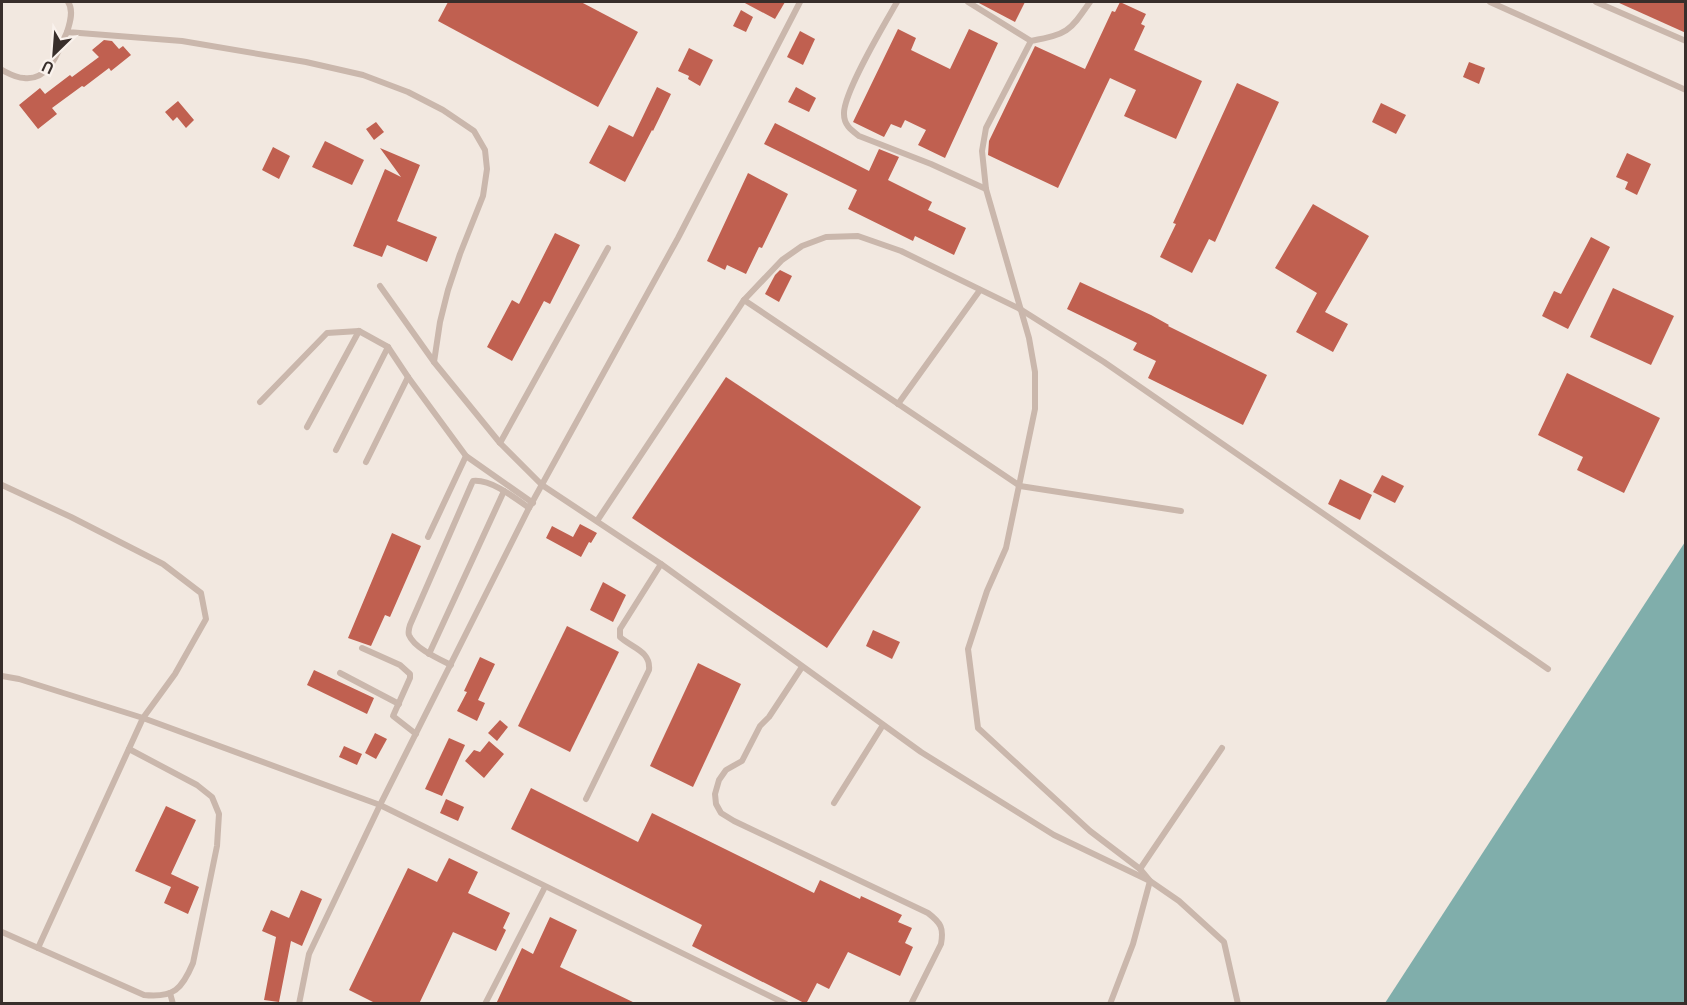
<svg xmlns="http://www.w3.org/2000/svg" width="1687" height="1005" font-family="'Space Grotesk',sans-serif">
	<style>
		.water { fill: #80aeab }
		.building { fill: #c06050 }
		.lines { fill: none; stroke-linecap: round; stroke-linejoin: round }
		.service { stroke: #cab7ac; stroke-width: 6 }
	</style>
	<rect width="100%" height="100%" fill="#f2e8e0"/>
	<!-- water -->
	<polygon class="water" points="1685,542 1685,1003 1385,1003"/>
	<!-- building -->
	<g class="building">
		<polygon points="448,2 581,2 638,32 598,107 438,21"/>
		<polygon points="743,2 785,2 775,19"/>
		<polygon points="977,2 1025,2 1015,22"/>
		<polygon points="1120,2 1146,14 1141,24 1145,26 1134,50 1202,81 1176,139 1124,116 1136,90 1110,78 1058,188 988,155 989,141 1035,46 1085,69 1112,11 1115,12"/>
		<polygon points="1617,2 1686,2 1686,33"/>
		<polygon points="741,10 753,17 746,32 733,26"/>
		<polygon points="898,29 916,38 911,50 950,69 969,29 998,43 945,158 918,145 926,130 905,120 901,128 891,124 884,137 853,122"/>
		<polygon points="800,31 815,39 803,65 787,57"/>
		<polygon points="104,40 112,41 119,49 123,46 131,55 111,71 109,68 84,87 82,86 52,108 57,114 38,129 19,105 40,88 45,94 70,75 72,77 99,57 92,50"/>
		<polygon points="689,48 713,60 700,86 688,79 689,76 678,71"/>
		<polygon points="1469,62 1485,68 1479,84 1463,77"/>
		<polygon points="1237,83 1279,102 1215,242 1209,239 1192,273 1160,257 1176,224 1173,223"/>
		<polygon points="657,87 671,94 653,131 652,130 625,182 589,163 609,125 633,137"/>
		<polygon points="796,87 816,98 809,112 788,102"/>
		<polygon points="178,101 194,120 186,128 177,117 173,121 165,112"/>
		<polygon points="1381,103 1406,115 1396,134 1372,122"/>
		<polygon points="376,122 384,132 374,140 366,129"/>
		<polygon points="775,123 869,171 879,149 899,157 888,180 932,202 928,210 966,228 954,255 915,236 913,241 848,209 857,190 764,144"/>
		<polygon points="325,141 364,160 352,185 312,167"/>
		<polygon points="273,147 290,156 279,179 262,170"/>
		<polygon points="380,148 420,165 397,221 437,237 427,262 387,245 382,257 353,246 385,169 401,177"/>
		<polygon points="1627,153 1651,164 1637,195 1625,189 1628,182 1616,177"/>
		<polygon points="748,173 788,194 762,248 759,247 746,274 727,265 725,270 707,261"/>
		<polygon points="1313,204 1369,236 1325,312 1348,324 1333,352 1296,332 1317,293 1275,268"/>
		<polygon points="555,233 580,245 550,304 544,301 512,361 487,347 512,300 519,304"/>
		<polygon points="1591,237 1610,247 1568,329 1542,316 1554,291 1561,294"/>
		<polygon points="780,270 792,276 779,302 765,294 775,275"/>
		<polygon points="1080,282 1151,315 1169,325 1168,326 1267,375 1243,425 1148,378 1156,361 1133,350 1137,343 1067,309"/>
		<polygon points="1613,288 1674,316 1651,365 1590,337"/>
		<polygon points="1567,373 1660,418 1624,493 1577,470 1583,457 1538,435"/>
		<polygon points="726,377 921,507 827,648 632,518"/>
		<polygon points="1382,475 1404,486 1395,503 1373,492"/>
		<polygon points="1340,479 1372,495 1360,520 1328,504"/>
		<polygon points="580,524 597,533 591,543 589,542 581,557 546,538 552,526 573,537"/>
		<polygon points="392,533 421,546 390,617 385,615 371,646 348,638"/>
		<polygon points="603,582 626,595 613,622 590,610"/>
		<polygon points="567,626 619,652 570,752 518,726"/>
		<polygon points="873,630 900,642 892,659 866,646"/>
		<polygon points="480,657 495,664 478,700 485,703 477,721 457,711 467,692 464,691"/>
		<polygon points="698,663 741,684 693,787 650,766"/>
		<polygon points="314,670 374,698 367,714 307,685"/>
		<polygon points="500,720 508,727 497,741 488,733"/>
		<polygon points="375,733 387,739 376,759 365,753"/>
		<polygon points="449,738 465,745 442,796 425,789"/>
		<polygon points="489,741 504,754 484,778 465,761 474,750 480,752"/>
		<polygon points="344,746 362,754 357,765 339,757"/>
		<polygon points="531,788 638,842 652,813 814,893 820,880 860,899 861,896 902,915 898,922 912,928 905,943 913,947 900,976 848,952 829,989 817,983 806,1004 692,946 702,925 511,829"/>
		<polygon points="446,799 464,807 458,821 440,813"/>
		<polygon points="166,806 196,820 171,874 199,887 188,914 164,903 171,887 135,871"/>
		<polygon points="449,858 478,872 468,893 510,913 503,928 506,930 496,951 453,932 419,1004 377,1004 349,990 408,868 437,882"/>
		<polygon points="301,890 322,899 302,946 291,941 279,1002 264,1000 276,937 262,931 271,910 289,918"/>
		<polygon points="550,917 577,930 560,967 637,1004 496,1004 522,948 533,954"/>
	</g>
	<g class="lines">
		<!-- service -->
		<g class="service">
			<path d="M68 2C74 10 70 23 67 32L182 41 306 62 363 75 408 92 443 110 474 131 485 150 487 169 483 196 460 254 448 290 440 322 434 362"/>
			<path d="M897 2C885 23 843 93 844 114 844 125 851 130 859 136L931 164 986 189"/>
			<polyline points="968,2 1031,41"/>
			<path d="M1090 2C1069 32 1068 34 1031 41L986 128 982 151 986 189 1029 338 1035 372V409L1006 548 987 591 968 649 978 728 1090 831 1140 869 1150 881 1133 944 1110 1004"/>
			<polyline points="1490,2 1686,90"/>
			<polyline points="1596,2 1686,41"/>
			<path d="M2 70C8 73 16 78 24 78 50 81 58 51 67 32"/>
			<polyline points="380,286 434,362 500,443 542,485 661,564 921,752 1054,835 1150,881 1179,901 1224,942 1238,1004"/>
			<polyline points="744,300 782,260 802,246 826,237 858,236 901,251 1020,309 1104,362 1548,669"/>
			<polyline points="260,402 327,333 359,331 388,347 408,377 466,456 533,503"/>
			<polyline points="898,404 980,290"/>
			<polyline points="307,427 359,331"/>
			<polyline points="500,443 608,248"/>
			<polyline points="336,450 388,347"/>
			<polyline points="366,462 408,377"/>
			<polyline points="2,485 71,517 163,564 201,593 206,619 175,674 143,718 38,948"/>
			<polyline points="597,521 744,300 1020,486 1181,511"/>
			<polyline points="428,537 466,456"/>
			<polyline points="362,648 400,665 410,674 410,678 393,716 416,734"/>
			<polyline points="429,654 504,491"/>
			<path d="M451 665C439 659 414 648 409 635 408 632 409 628 410 625L472 483 473 481C491 479 515 498 529 508"/>
			<path d="M802 667 769 717 760 726 742 761 726 770 719 780 715 794 716 804 721 813 734 821 928 913C941 923 944 928 941 944L911 1004"/>
			<polyline points="340,673 399,704"/>
			<polyline points="2,676 19,679 143,718 380,805 786,1004"/>
			<path d="M586 799 649 670C651 651 632 648 620 637V629L661 564"/>
			<polyline points="834,803 883,725"/>
			<polyline points="1140,869 1222,748"/>
			<path d="M2 932 144 995C174 998 182 989 193 963L217 846 219 814 212 797 197 785 129 749"/>
			<polyline points="170,993 173,1004"/>
			<polyline points="299,1004 309,954 380,805 529,508 678,238 800,2"/>
			<polyline points="485,1004 545,887"/>
		</g>
	</g>
	<!-- border -->
	<rect width="1687" height="1005" fill="none" stroke="#382e2b" stroke-width="6"/>
	<!-- north arrow -->
	<g transform="translate(54 54) rotate(205)" stroke="#faf2ed" stroke-width="4.5" paint-order="stroke">
	<path d="M0-4.5L10 22L0 15L-10 22Z" fill="#382e2b"/>
	<text y="-9" font-size="16" font-weight="bold" text-anchor="middle" fill="#382e2b">U</text>
	</g>
</svg>
